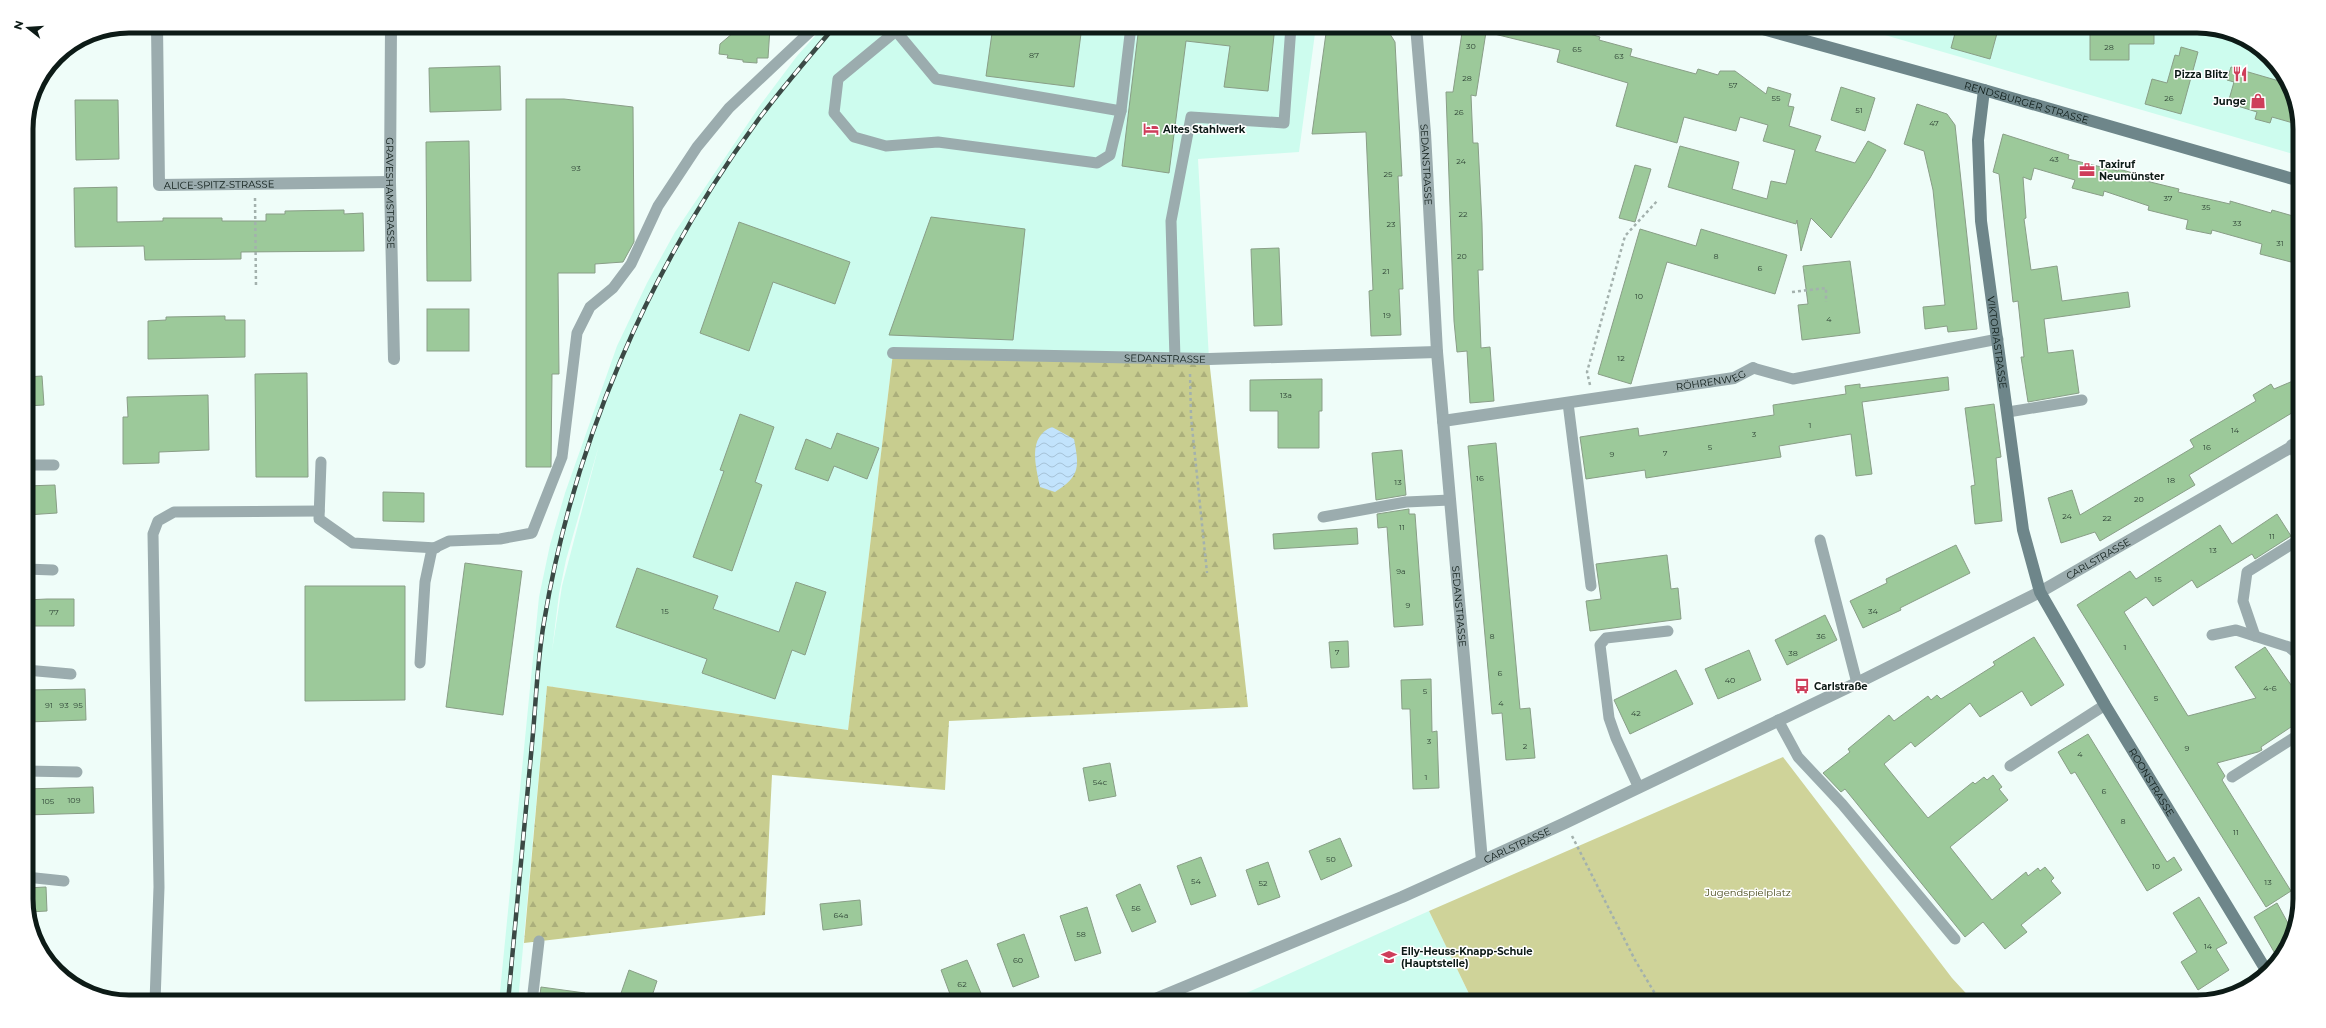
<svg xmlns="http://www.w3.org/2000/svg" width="2326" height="1028" font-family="Montserrat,sans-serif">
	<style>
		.built { fill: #cdfcee; fill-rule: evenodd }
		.forest { fill: url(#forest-firs) }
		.green { fill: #cfd399 }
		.water { fill: url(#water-waves) }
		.building { fill: #9cc99a; stroke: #899e87 }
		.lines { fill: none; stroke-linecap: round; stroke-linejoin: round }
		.path { stroke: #a3b1ad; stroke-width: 2.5; stroke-dasharray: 3 3; stroke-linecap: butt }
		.lane { stroke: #9bacae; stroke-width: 11 }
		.street { stroke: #9bacae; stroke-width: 12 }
		.secondary { stroke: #6e868a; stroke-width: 12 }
		.rail-casing { stroke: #3b4945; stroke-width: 4.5 }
		.rail { stroke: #fff; stroke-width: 3; stroke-dasharray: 9; stroke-linecap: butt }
		.labels { text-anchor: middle; stroke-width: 3; stroke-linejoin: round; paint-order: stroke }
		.number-label { font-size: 8px; fill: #314638 }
		.poi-label { font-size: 10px; font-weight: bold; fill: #0d1b17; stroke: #fff; text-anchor: start }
		.street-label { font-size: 10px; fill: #0d1b17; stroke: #fff }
		.park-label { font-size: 10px; fill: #484a1c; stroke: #fff }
		.rim { fill: none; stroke: #0d1b17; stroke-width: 5 }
	</style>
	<defs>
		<pattern id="forest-firs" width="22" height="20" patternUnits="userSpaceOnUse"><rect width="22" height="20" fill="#c8cd8f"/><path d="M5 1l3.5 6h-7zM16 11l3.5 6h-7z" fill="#abaf7b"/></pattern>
		<pattern id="water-waves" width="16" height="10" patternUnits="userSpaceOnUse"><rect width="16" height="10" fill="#c2e3fc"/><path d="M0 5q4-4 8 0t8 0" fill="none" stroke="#a6c2d7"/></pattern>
	</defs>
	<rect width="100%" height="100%" fill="#effdf9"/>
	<!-- built -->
	<g class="built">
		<path d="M824 26H1316L1299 152 1198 159 1209 359 893 353 848 730 547 686 518 1002H499L539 597 550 545 565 493 617 346 647 283 675 232 761 104 797 56ZM599 445 562 586 552 651 559 594 566 560Z"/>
		<polygon points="1854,26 2197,26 2237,34 2282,72 2300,123 2300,156"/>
		<polygon points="1429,911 1473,1002 1226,1002"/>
	</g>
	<!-- forest -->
	<polygon class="forest" points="893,353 1209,359 1248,707 949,721 945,790 772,775 765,915 524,943 547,686 848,730"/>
	<!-- green -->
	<polygon class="green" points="1783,757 1952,978 1974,1002 1473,1002 1429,911"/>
	<!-- water -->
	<path class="water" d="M1052 427 1074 439C1079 466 1081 476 1055 492L1040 487C1036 466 1027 437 1052 427Z"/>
	<!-- building -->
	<g class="building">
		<polygon points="993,26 1082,26 1074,87 986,76"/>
		<polygon points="1139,26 1275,26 1268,91 1224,87 1230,46 1186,41 1169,173 1122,166"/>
		<polygon points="1327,26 1385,26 1395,42 1402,176 1398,176 1403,289 1399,289 1401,335 1371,336 1369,291 1373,290 1366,132 1312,134"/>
		<polygon points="1463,26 1584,26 1592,28 1590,34 1600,37 1599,40 1632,49 1630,56 1696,74 1698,69 1718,75 1720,71 1735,71 1766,94 1768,87 1791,94 1788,106 1794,107 1789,126 1821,136 1815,151 1855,163 1868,141 1886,150 1870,178 1831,238 1811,218 1801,251 1797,220 1796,224 1668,187 1680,146 1739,162 1732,189 1767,199 1771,181 1786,184 1795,150 1763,141 1768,125 1740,117 1736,131 1684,117 1677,143 1616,126 1628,83 1557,62 1560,50 1486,32 1476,96 1471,95 1473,143 1478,143 1482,224 1483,270 1478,270 1481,348 1490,347 1494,401 1470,403 1467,351 1457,352 1454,321 1446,92 1453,92"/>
		<polygon points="1957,26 1999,26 1990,59 1951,48"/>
		<polygon points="2090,26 2154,26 2154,44 2129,44 2129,60 2090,60"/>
		<polygon points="740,27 770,28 768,58 757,58 757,63 743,62 743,60 727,58 728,55 719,54 720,44"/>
		<polygon points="2181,47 2198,52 2181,114 2145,104 2152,79 2167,83 2175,55 2179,56"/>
		<polygon points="500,66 501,110 430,112 429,68"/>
		<polygon points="2231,67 2286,83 2300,125 2272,117 2270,123 2255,119 2257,112 2228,103 2234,82 2227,80"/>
		<polygon points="1841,87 1875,98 1865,131 1831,120"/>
		<polygon points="526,99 564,99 633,107 634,242 623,262 595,264 595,273 558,273 559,374 552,374 551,467 526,467"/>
		<polygon points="75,100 118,100 119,159 76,160"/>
		<polygon points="1917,104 1947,114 1955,125 1977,329 1948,332 1947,326 1925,329 1923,307 1945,305 1933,190 1924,151 1904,144"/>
		<polygon points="2003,134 2069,155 2068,159 2118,171 2119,169 2143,176 2142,180 2179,189 2178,192 2230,204 2230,201 2271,213 2272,210 2300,218 2300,232 2291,262 2260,254 2262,244 2212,230 2211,234 2186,229 2188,220 2148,210 2149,206 2104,191 2103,196 2072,188 2075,180 2034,168 2031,180 2023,177 2026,218 2024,219 2031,270 2057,266 2062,301 2128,292 2130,307 2044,319 2048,353 2073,350 2079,393 2028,402 2021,357 2024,357 2018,301 2013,302 1999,174 1993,172"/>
		<polygon points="469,141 471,281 427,281 426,142"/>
		<polygon points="1635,165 1651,169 1635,222 1619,218"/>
		<polygon points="117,187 117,222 163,221 163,218 222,218 222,221 266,221 266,214 285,214 285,211 344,210 344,214 363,213 364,251 241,252 241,259 145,260 144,246 75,247 74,188"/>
		<polygon points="931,217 1025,229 1013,340 889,335"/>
		<polygon points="739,222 850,262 835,304 773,282 749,351 700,333"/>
		<polygon points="1640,229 1696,246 1701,229 1787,255 1775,294 1667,262 1631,384 1598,374"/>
		<polygon points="1279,248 1282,325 1254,326 1251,249"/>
		<polygon points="1850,261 1860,333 1802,340 1798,305 1808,304 1803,266"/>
		<rect x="427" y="309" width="42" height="42"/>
		<polygon points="225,316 225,320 245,320 245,357 148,359 148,321 166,320 166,317"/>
		<polygon points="307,373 308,477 256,477 255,374"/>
		<polygon points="42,376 44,405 26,406 26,377"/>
		<polygon points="1948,377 1949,390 1862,402 1872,474 1856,476 1851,434 1779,446 1781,457 1646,478 1645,470 1586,479 1580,437 1638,428 1639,436 1774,415 1773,405 1846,394 1845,386 1860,384 1860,388"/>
		<polygon points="2300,378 2300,408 2189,475 2195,485 2100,541 2095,532 2061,543 2048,498 2072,490 2080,515 2194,447 2190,440 2256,401 2253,395 2271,384 2274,389"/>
		<polygon points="1322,379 1322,411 1319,411 1319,448 1278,448 1278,411 1250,411 1250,380"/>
		<polygon points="208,395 209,450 159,452 159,463 123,464 123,417 128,417 127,397"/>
		<polygon points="1994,404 2001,457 1996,458 2002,521 1975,524 1971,486 1975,485 1965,408"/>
		<polygon points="740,414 774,427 755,482 762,485 732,571 693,557 724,471 720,470"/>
		<polygon points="837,433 879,448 867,479 834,466 828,481 795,469 806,439 831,449"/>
		<polygon points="1496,443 1520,709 1530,708 1535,758 1506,760 1502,713 1492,714 1468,446"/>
		<polygon points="1402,450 1406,495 1376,500 1372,453"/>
		<polygon points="55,485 57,513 26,515 26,486"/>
		<polygon points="383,492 424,493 424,522 383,521"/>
		<polygon points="1409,509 1409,514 1415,514 1423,625 1394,627 1387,527 1378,528 1377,514"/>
		<polygon points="2277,514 2291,536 2255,559 2252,554 2197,588 2192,580 2153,606 2146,597 2124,612 2188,716 2256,698 2235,667 2265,647 2300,698 2300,721 2261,747 2262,750 2258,752 2217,763 2225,776 2222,780 2291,891 2266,907 2077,605 2130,571 2136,579 2220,525 2232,544"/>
		<polygon points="1357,528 1358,544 1274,549 1273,534"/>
		<polygon points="1956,545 1970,573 1900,608 1901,610 1863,628 1850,601 1887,583 1886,579"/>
		<polygon points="1667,555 1671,589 1678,588 1681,619 1590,631 1586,601 1601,599 1596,564"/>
		<polygon points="465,563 522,571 503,715 446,707"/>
		<polygon points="637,568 718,596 713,609 779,632 796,582 826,592 805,655 792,650 775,699 702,673 707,659 616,627"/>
		<polygon points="305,586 405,586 405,700 305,701"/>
		<polygon points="47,599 74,599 74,626 26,626 26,600"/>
		<polygon points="1825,615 1837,640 1787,665 1775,640"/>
		<polygon points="2034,637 2064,685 2031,706 2022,691 1980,717 1970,703 1915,747 1911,742 1884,764 1928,818 1973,782 1975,784 1984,777 1987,780 1993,775 2002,787 1999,789 2008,800 1950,847 1992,900 2026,872 2028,876 2038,868 2040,871 2045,867 2054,878 2051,881 2061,893 2021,925 2027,932 2005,949 1983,922 1965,937 1845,789 1841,792 1823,773 1850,752 1848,749 1889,715 1894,721 1928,696 1931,700 1937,695 1941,699 1995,665 1993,662"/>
		<polygon points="1348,641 1349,667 1331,668 1329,642"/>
		<polygon points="1749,650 1761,680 1718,699 1705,669"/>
		<polygon points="1676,670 1693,704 1630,734 1614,700"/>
		<polygon points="1431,679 1432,732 1437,731 1439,788 1413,789 1410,709 1402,709 1401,680"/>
		<polygon points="85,689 86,720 27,722 27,690"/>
		<polygon points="2088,734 2167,862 2174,857 2182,870 2147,891 2075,772 2071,774 2058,752"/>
		<polygon points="1110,763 1116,796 1089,801 1083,768"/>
		<polygon points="93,787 94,813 26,815 26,789"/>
		<polygon points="1340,838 1352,866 1321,880 1309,851"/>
		<polygon points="1201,857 1216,896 1191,905 1177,866"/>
		<polygon points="1268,862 1280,897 1258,905 1246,870"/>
		<polygon points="1140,884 1156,922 1132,932 1116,895"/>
		<polygon points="46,887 47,911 29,912 26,906 26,888"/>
		<polygon points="2199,897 2227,943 2216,949 2229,970 2198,990 2181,962 2197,952 2173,913"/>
		<polygon points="860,900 862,925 823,930 820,904"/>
		<polygon points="2277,903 2289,925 2295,922 2292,938 2277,957 2254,917"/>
		<polygon points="1087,907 1101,953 1075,961 1060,916"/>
		<polygon points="1024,934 1039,977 1013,987 997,944"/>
		<polygon points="967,960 983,998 973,1002 953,1002 941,970"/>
		<polygon points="629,970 657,981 650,1002 618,1002"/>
		<polygon points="541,987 585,993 584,1002 539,1002"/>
	</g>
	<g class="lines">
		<!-- path -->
		<g class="path">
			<polyline points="255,198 256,287"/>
			<polyline points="1792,292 1826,288 1826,302"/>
			<polyline points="1190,374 1191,417 1207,573"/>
			<polyline points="1590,385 1587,372 1625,236 1658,200"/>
			<polyline points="1572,836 1635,960 1660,1002"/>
		</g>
		<!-- lane -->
		<g class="lane">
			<polyline points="896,31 936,79 1121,111 1110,155 1097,163 938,142 886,146 854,137 834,113 838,79 896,31 902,26"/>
			<polyline points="1121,111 1131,26"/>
			<polyline points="1175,359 1171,221 1191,117 1284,123 1291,26"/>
			<polyline points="1753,368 1793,379 1998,339"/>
			<polyline points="1568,403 1591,586"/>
			<polyline points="2008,412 2082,400"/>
			<polyline points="321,462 319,519 353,543 436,548"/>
			<polyline points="26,465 54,465"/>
			<polyline points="1323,517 1406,502 1450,500"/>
			<polyline points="1820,540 1857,683"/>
			<polyline points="26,569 53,570"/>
			<polyline points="2212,635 2236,630 2289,647 2300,656"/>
			<polyline points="2255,636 2243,601 2247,572 2300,539"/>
			<polyline points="420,663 425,582 432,549 449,541 500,539 532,533 562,457 577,333 590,307 613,288 631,264 658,206 697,147 729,108 816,26"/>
			<polyline points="26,670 71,674"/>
			<polyline points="1778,720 1798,757 1842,804 1955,939"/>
			<polyline points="2010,766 2105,705"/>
			<polyline points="26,771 77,772"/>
			<polyline points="2232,777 2300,734"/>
			<polyline points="1638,786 1616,738 1609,718 1600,645 1606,638 1668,631"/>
			<polyline points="26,877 64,881"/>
			<polyline points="155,1002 159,887 153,534 158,521 174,512 319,511"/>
			<polyline points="532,1002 539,941"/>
		</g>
		<!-- street -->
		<g class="street">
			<path id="s1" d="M157 26 159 185 390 182"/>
			<path id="s2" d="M391 26 390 182 394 359"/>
			<path id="s3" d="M1416 26 1425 133 1437 352 1482 861"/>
			<path id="s4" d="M893 353 1209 359 1437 352"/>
			<path id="s5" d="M1443 421 1734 378 1753 368"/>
			<polyline points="2292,445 2300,460"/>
			<path id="s6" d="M1148 1002 1402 897 1482 861 1565 823 1857 683 2040 592 2300 442"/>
		</g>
		<!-- secondary -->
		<g class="secondary">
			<path id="s7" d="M1752 26 1984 90 2300 181"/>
			<path id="s8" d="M1984 90 1978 140 1981 221 2023 530 2040 592 2105 705 2266 970"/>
		</g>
		<defs>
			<path id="rail" d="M508 1002C516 916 524 830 532 744 536 704 537 662 544 622 574 441 649 268 758 120 782 88 809 57 835 26"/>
		</defs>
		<!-- rail casing -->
		<use href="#rail" class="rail-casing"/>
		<!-- rail -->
		<use href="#rail" class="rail"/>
	</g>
	<!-- icons -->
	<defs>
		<symbol id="restaurant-bare" viewBox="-9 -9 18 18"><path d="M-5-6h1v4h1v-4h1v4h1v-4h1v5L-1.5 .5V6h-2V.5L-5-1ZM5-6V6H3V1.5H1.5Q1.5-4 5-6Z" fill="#ce3e5a" stroke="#fff" stroke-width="2.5" paint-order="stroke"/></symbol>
		<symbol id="shop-bare" viewBox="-9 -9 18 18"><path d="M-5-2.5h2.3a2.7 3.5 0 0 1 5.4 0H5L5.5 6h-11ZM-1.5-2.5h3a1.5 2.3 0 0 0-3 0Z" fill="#ce3e5a" stroke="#fff" stroke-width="2.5" paint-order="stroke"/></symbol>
		<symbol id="hotel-bare" viewBox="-9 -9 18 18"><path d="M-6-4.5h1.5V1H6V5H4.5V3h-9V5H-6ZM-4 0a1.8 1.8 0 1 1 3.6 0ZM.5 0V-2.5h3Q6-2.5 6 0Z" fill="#ce3e5a" stroke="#fff" stroke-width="2.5" paint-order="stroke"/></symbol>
		<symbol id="office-bare" viewBox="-9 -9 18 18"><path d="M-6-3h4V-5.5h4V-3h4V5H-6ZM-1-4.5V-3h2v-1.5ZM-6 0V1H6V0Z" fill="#ce3e5a" stroke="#fff" stroke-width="2.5" paint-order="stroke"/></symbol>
		<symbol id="bus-bare" viewBox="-9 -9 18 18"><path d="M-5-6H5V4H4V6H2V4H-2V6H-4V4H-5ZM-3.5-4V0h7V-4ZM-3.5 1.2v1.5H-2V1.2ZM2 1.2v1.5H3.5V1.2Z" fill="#ce3e5a" stroke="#fff" stroke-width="2.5" paint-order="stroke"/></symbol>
		<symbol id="school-bare" viewBox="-9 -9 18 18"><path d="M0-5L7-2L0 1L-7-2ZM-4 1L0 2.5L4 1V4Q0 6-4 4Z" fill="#ce3e5a" stroke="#fff" stroke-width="2.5" paint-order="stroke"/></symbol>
	</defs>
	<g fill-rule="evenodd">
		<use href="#restaurant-bare" x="2229" y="63" width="22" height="22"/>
		<use href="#shop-bare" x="2247" y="90" width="22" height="22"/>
		<use href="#hotel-bare" x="1140" y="118" width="22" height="22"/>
		<use href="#office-bare" x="2076" y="159" width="22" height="22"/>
		<use href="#bus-bare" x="1791" y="675" width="22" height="22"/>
		<use href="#school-bare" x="1378" y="946" width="22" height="22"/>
	</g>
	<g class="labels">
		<!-- number labels -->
		<g class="number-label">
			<text x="1471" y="49">30</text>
			<text x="2109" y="50">28</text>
			<text x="1577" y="52">65</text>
			<text x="1034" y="58">87</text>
			<text x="1619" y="59">63</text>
			<text x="1467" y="81">28</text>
			<text x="1733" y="88">57</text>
			<text x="1776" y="101">55</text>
			<text x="2169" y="101">26</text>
			<text x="1859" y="113">51</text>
			<text x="1459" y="115">26</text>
			<text x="1934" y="126">47</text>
			<text x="2054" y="162">43</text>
			<text x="1461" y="164">24</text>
			<text x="576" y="171">93</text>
			<text x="1388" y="177">25</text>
			<text x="2168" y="201">37</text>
			<text x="2206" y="210">35</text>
			<text x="1463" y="217">22</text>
			<text x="2237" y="226">33</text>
			<text x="1391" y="227">23</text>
			<text x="2280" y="246">31</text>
			<text x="1462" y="259">20</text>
			<text x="1716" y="259">8</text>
			<text x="1760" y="271">6</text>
			<text x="1386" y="274">21</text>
			<text x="1639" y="299">10</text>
			<text x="1387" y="318">19</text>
			<text x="1829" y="322">4</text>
			<text x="1621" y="361">12</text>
			<text x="1286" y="398">13a</text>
			<text x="1810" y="428">1</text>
			<text x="2235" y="433">14</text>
			<text x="1754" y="437">3</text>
			<text x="1710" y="450">5</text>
			<text x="2207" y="450">16</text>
			<text x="1665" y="456">7</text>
			<text x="1612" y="457">9</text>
			<text x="1480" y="481">16</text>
			<text x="2171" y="483">18</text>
			<text x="1398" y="485">13</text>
			<text x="2139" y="502">20</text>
			<text x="2067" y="519">24</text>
			<text x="2107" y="521">22</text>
			<text x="1402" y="530">11</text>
			<text x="2272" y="539">11</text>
			<text x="2213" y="553">13</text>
			<text x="1401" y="574">9a</text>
			<text x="2158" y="582">15</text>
			<text x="1408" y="608">9</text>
			<text x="665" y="614">15</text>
			<text x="1873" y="614">34</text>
			<text x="54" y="615">77</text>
			<text x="1492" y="639">8</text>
			<text x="1821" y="639">36</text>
			<text x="2125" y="650">1</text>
			<text x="1337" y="655">7</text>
			<text x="1793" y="656">38</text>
			<text x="1500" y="676">6</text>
			<text x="1730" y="683">40</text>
			<text x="2270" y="691">4-6</text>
			<text x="1425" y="694">5</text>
			<text x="2156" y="701">5</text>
			<text x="1501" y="706">4</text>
			<text x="49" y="708">91</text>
			<text x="64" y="708">93</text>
			<text x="78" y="708">95</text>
			<text x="1636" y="716">42</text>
			<text x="1429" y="744">3</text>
			<text x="1525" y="749">2</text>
			<text x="2187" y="751">9</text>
			<text x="2080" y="757">4</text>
			<text x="1426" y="780">1</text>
			<text x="1100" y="785">54c</text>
			<text x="2104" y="794">6</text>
			<text x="74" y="803">109</text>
			<text x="48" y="804">105</text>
			<text x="2123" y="824">8</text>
			<text x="2236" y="835">11</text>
			<text x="1331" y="862">50</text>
			<text x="2156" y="869">10</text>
			<text x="1196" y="884">54</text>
			<text x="2268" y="885">13</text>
			<text x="1263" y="886">52</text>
			<text x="1136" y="911">56</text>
			<text x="841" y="918">64a</text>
			<text x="1081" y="937">58</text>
			<text x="2208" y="949">14</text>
			<text x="1018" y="963">60</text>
			<text x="962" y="987">62</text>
		</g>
		<!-- poi labels -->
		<g class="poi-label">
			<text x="2228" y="78" text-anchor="end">Pizza Blitz</text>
			<text x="2246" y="105" text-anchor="end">Junge</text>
			<text x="1163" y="133">Altes Stahlwerk</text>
			<text x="2099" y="168">Taxiruf<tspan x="2099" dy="12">Neumünster</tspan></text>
			<text x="1814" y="690">Carlstraße</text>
			<text x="1401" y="955">Elly-Heuss-Knapp-Schule<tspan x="1401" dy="12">(Hauptstelle)</tspan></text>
		</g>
		<!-- street labels -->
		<g class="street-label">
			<text dy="4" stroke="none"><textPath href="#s7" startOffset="285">RENDSBURGER STRASSE</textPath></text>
			<text dy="4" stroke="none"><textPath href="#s3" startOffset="139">SEDANSTRASSE</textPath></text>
			<text dy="4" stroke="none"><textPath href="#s1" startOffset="219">ALICE-SPITZ-STRASSE</textPath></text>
			<text dy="4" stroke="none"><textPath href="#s2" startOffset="167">GRAVESHAMSTRASSE</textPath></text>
			<text dy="4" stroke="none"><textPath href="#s8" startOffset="254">VIKTORIASTRASSE</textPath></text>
			<text dy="4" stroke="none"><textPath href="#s4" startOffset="272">SEDANSTRASSE</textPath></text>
			<text dy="4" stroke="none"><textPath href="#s5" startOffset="271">RÖHRENWEG</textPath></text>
			<text dy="4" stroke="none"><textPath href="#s6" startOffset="1049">CARLSTRASSE</textPath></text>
			<text dy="4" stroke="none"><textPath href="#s3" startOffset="582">SEDANSTRASSE</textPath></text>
			<text dy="4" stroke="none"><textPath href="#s8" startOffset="728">ROONSTRASSE</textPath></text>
			<text dy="4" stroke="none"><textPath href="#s6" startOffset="401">CARLSTRASSE</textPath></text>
		</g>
		<!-- park labels -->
		<g class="park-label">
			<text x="1748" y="896">Jugendspielplatz</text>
		</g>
	</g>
	<!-- crop -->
	<path d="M0 0H2326V1028H0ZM129 33H2197A96 96 0 0 1 2293 129V899A96 96 0 0 1 2197 995H129A96 96 0 0 1 33 899V129A96 96 0 0 1 129 33Z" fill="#fff" fill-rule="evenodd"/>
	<path class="rim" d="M129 33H2197A96 96 0 0 1 2293 129V899A96 96 0 0 1 2197 995H129A96 96 0 0 1 33 899V129A96 96 0 0 1 129 33Z"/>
	<!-- north arrow -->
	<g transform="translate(28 28) rotate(287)" stroke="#ffffff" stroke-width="3" paint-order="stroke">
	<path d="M0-3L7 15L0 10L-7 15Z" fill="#0d1b17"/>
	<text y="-6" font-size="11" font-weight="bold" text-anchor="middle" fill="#0d1b17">N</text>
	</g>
</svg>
